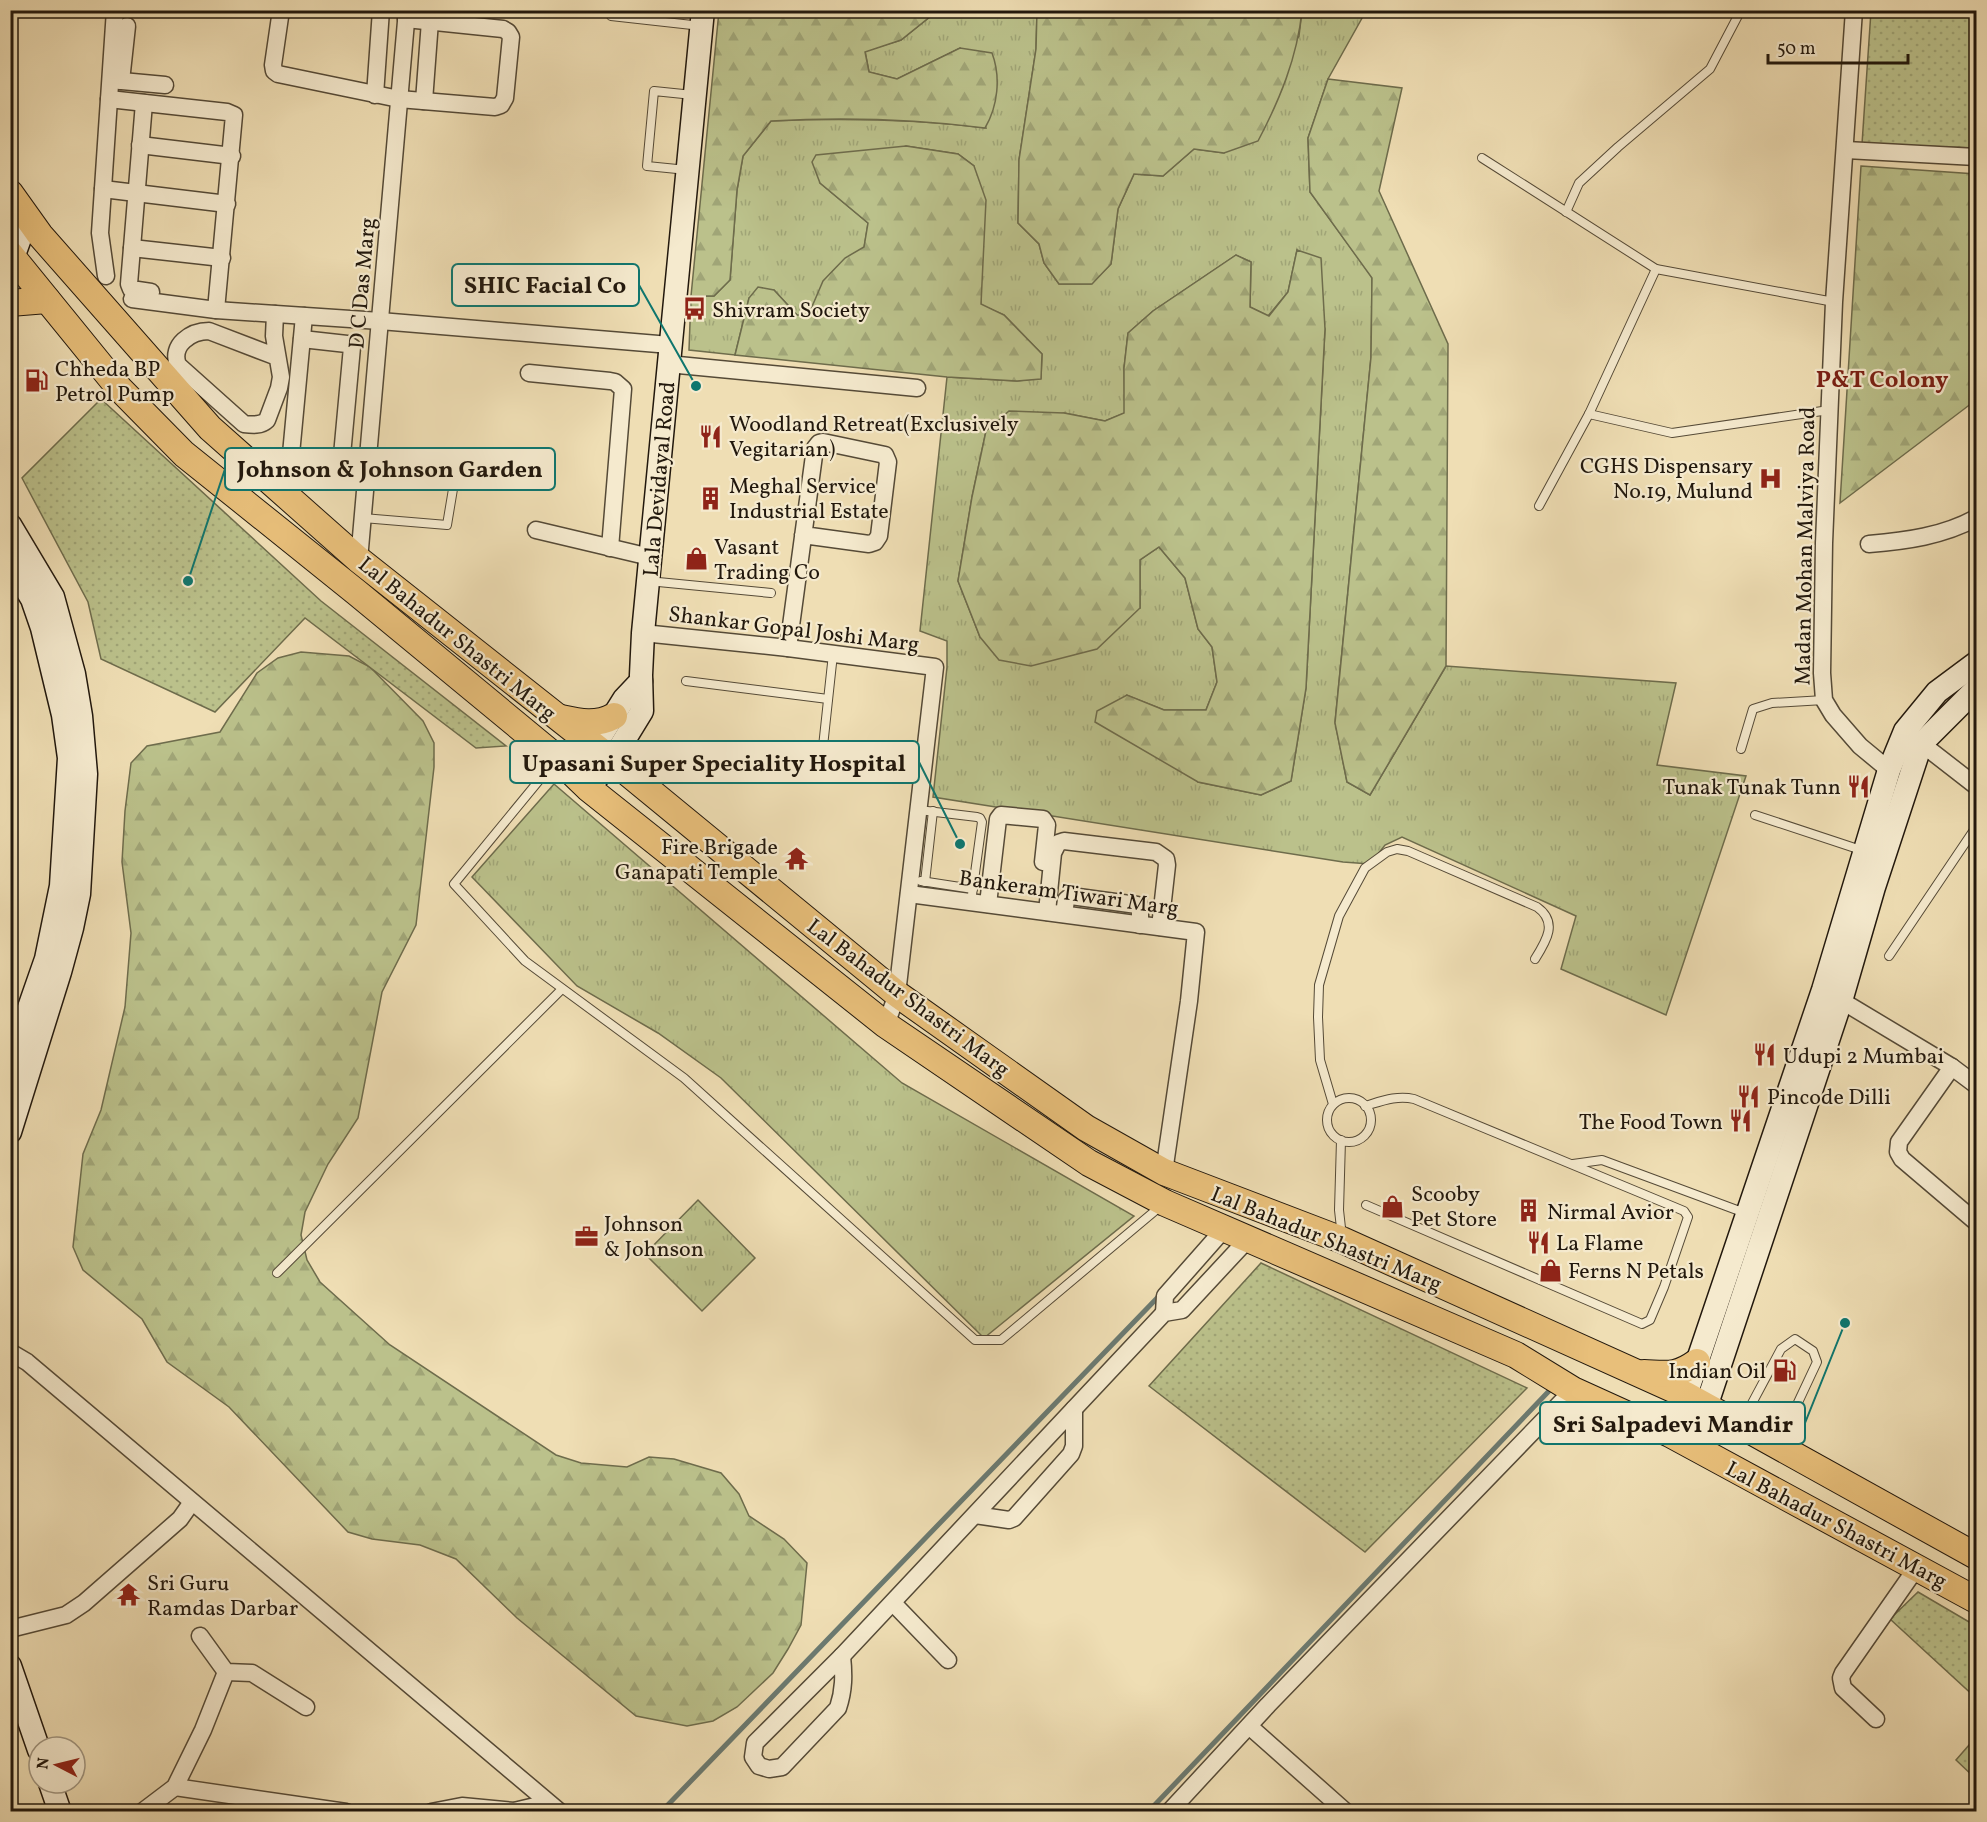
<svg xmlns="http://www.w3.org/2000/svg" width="1987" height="1822" font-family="Vollkorn,serif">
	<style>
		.grass { fill: url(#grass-tufts); stroke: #6e6c4c; stroke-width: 1.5; fill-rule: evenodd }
		.forest { fill: url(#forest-firs); stroke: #6e6c4c; stroke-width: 1.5 }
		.park { fill: url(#park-dots); stroke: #6e6c4c; stroke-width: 1.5 }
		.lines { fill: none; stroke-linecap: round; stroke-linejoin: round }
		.stream { stroke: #6b7a71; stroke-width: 5 }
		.lane-casing { stroke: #554a37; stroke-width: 10 }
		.street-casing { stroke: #554a37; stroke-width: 19 }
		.secondary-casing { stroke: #22180d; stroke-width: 25 }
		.primary-casing { stroke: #22180d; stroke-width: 28 }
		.lane { stroke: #f5eace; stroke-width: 8 }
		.street { stroke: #f5eace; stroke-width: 16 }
		.secondary { stroke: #f5eace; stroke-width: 22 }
		.primary { stroke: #e8bf7a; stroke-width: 26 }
		.labels { text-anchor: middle; stroke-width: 4.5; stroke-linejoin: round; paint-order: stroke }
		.street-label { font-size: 22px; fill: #22180d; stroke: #f5eace }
		.poi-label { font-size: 22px; fill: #22180d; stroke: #f5eace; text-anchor: start }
		.neighbourhood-label { font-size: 24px; font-weight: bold; fill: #7a1f14; stroke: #f5eace }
		.leader { fill: none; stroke: #0f766e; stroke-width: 2 }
		.callout-dot { fill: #0f766e; stroke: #f5eace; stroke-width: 2 }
		.callout { fill: #f5eace; stroke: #0f766e; stroke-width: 2 }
		.callout-label { font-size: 24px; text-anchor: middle; font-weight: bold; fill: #22180d }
	</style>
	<defs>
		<pattern id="grass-tufts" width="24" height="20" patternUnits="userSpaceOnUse" patternTransform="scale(1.5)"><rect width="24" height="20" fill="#bbc18b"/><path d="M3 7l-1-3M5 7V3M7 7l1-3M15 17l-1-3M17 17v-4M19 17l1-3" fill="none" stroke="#a0a577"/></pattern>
		<pattern id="forest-firs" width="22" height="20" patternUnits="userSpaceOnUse" patternTransform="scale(1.5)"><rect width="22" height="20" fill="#bbc18b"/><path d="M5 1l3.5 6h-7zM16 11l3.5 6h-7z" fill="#a0a577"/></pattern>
		<pattern id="park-dots" width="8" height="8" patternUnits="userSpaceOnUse" patternTransform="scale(1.5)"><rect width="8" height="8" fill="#bbc18b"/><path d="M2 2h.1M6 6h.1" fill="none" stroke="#a0a577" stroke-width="1.8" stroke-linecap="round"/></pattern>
	</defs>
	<rect width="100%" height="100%" fill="#efdeb4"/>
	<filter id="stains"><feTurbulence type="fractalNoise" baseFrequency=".00333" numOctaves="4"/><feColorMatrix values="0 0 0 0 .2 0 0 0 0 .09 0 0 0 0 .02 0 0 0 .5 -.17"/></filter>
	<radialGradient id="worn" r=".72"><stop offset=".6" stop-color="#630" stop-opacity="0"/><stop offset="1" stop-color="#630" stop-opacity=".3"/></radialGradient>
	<!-- grass -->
	<g class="grass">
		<path d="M994 11H1037L1036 49 1019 160 1018 223 1039 244 1044 263 1059 284H1091L1111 264 1118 209 1134 174 1163 176 1194 149 1224 153 1299 36 1302 11H1366L1328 79 1308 138 1310 192 1372 277 1371 357 1335 722 1347 782 1370 795 1446 666 1676 683 1657 765 1746 776 1666 1015 1561 969 1576 916 1402 837 1385 845 1370 864 1343 862 933 797 947 667V641L920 631 947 377 1017 381 1041 378 1042 354 1004 315 981 305V276L974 166 958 154 906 146 820 183 868 223 864 248C830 266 824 281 808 316L797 315 774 290 749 298 735 355 689 350 691 296H714L730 280 737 190 743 156 771 121C843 118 914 119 986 128L960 48 897 79 869 72 865 51 901 40 931 16ZM1297 250 1325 329 1306 688 1291 781 1261 795 1198 782 1126 695 1164 710H1206L1217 682 1212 647 1198 629 1185 578 1159 547 1140 560V608L980 637 958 581 972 497 986 431 1064 413 1105 421 1125 413 1124 368 1128 333 1153 311 1236 255 1251 262 1250 307 1268 316 1288 292Z"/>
		<polygon points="554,784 902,1083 1134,1216 984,1338 721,1078 658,1033 577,986 472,877"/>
		<polygon points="698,1200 755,1258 702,1311 645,1254"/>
	</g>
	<!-- forest -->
	<g class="forest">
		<path d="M719 11H994L931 16 901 40 865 52 869 72 897 79 960 48 992 53C1001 77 998 106 985 128 914 119 843 117 771 121L743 156 737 190 730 280 714 296H691Z"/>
		<path d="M1037 11H1302C1297 58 1280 99 1258 141L1224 153 1194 149 1163 176 1134 174 1118 209 1111 264 1092 284H1059L1044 263 1039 244 1018 223 1019 160 1036 49Z"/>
		<polygon points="1328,79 1402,88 1379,191 1448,344 1446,666 1370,795 1347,782 1335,723 1371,357 1372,278 1310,192 1308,138"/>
		<polygon points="906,146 958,154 974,166 986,200 981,304 1004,315 1042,354 1041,379 1017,381 947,377 735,355 749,298 758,287 774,290 797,315 808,316 823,281 845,258 864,247 868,223 820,183 812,162 816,155"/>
		<polygon points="1861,166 1976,174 1976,400 1840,503"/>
		<polygon points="1297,250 1321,258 1325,329 1306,688 1291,781 1261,795 1198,782 1095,722 1097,711 1127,695 1164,710 1206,710 1217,682 1212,647 1198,629 1185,578 1159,547 1140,560 1140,608 1097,649 1031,666 999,660 980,637 958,581 972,497 986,431 1009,411 1064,413 1105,421 1124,413 1124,368 1128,333 1153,311 1236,255 1251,262 1250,307 1269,316 1288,292"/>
		<polygon points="301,652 349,656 370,667 423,721 434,743 434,767 416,925 382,992 358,1118 328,1164 305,1212 301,1235 307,1260 320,1282 390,1345 556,1455 581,1463 627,1467 649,1457 674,1459 721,1473 739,1494 749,1516 784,1539 807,1563 801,1625 788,1649 773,1673 737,1707 713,1721 687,1726 636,1716 517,1618 456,1559 420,1545 372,1539 348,1532 229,1407 167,1362 142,1319 83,1270 73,1247 83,1154 101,1110 125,1007 131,933 122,862 125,811 131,763 147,746 220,732 257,673 278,658"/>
	</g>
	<!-- park -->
	<g class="park">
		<polygon points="1871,11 1976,11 1976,148 1862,144"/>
		<polygon points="101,399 321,601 506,746 476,748 305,618 215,712 101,659 88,602 22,478"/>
		<polygon points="1261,1263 1527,1388 1365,1552 1149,1386"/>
		<polygon points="1918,1592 1976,1626 1976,1698 1890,1619"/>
		<polygon points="1976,1737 1976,1779 1956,1760"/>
	</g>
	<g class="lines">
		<!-- stream -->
		<g class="stream">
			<polyline points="661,1812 1160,1295"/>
			<polyline points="1148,1812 1549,1391"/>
		</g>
		<defs>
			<g id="lane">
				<polyline points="611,16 701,26"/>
				<polyline points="1482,158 1656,269 1834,302"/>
				<polyline points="687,170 647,166 654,91 693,95"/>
				<polyline points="1566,212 1579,183 1618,147 1710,69 1741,10"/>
				<polyline points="1589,414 1672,433 1829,410"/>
				<polyline points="1539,506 1589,414 1656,269"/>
				<polyline points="363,518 447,525 454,483"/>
				<polyline points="648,581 771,593"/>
				<polyline points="686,681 828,699"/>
				<polyline points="1741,749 1753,709 1772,703 1824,700"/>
				<polyline points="736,755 875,771"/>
				<polyline points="617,758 663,746 696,750"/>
				<polyline points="555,761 454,884 525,961 684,1078 975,1340 1001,1340 1162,1205"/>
				<polyline points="821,765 833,654"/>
				<polyline points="919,810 977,817 980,818 982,822 971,902"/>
				<polyline points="1755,815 1864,851"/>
				<polyline points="921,881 973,889"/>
				<polyline points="925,882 933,811"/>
				<polyline points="1889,956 1976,827"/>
				<circle cx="1349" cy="1120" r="22"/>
				<path d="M1333 1104 1320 1060 1318 1017 1319 985 1339 916 1365 868 1387 852 1397 849 1408 851 1537 907C1558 922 1547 940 1535 959"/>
				<path d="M1365 1106C1382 1101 1397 1095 1414 1099L1684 1211 1688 1217 1664 1287 1650 1320 1642 1324 1366 1205"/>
				<polyline points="1341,1140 1339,1210 1342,1237"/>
				<polyline points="1573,1164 1602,1160 1745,1213"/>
				<polyline points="277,1273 562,989"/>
				<polyline points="1742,1422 1781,1349 1795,1339 1813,1351 1817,1362 1779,1443"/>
			</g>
			<g id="street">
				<polyline points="281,10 273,65 274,71 278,74 399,99 495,107 501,105 505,98 511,37 508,32 503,29 406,19"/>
				<polyline points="1854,10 1834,302 1824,543 1822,673 1824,700 1833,715 1860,746 1889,770"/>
				<polyline points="111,80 165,85"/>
				<polyline points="121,81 127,26"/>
				<polyline points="375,95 381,10"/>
				<polyline points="109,99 227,112 234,115 216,310"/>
				<polyline points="424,101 430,21"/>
				<polyline points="144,103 129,284 131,289 151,292"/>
				<polyline points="140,145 232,156"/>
				<polyline points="1846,150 1976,157"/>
				<polyline points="103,189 227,204"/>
				<polyline points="132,248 222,258"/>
				<polyline points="106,276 100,233 115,10"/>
				<polyline points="132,299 216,310 380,321 670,345"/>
				<path d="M275 314 274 336 281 377 279 388 267 420C261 426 252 425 244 424L178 365C170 345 191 331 209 331L277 357"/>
				<polyline points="304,316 291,454 295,460 367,469"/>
				<polyline points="302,339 347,344 352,347 341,466"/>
				<polyline points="668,364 917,388"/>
				<polyline points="529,373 610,381 615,382 623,389 610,548"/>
				<polyline points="536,530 650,557"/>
				<path d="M1869 544C1906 541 1943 536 1976 518"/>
				<polyline points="359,560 407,10"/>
				<polyline points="643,633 788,648 935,667 897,994 886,1025"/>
				<polyline points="788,648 815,448 819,443 823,442 885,455 888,462 879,536 875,542 869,544 803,535"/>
				<polyline points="1913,737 1976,786"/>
				<polyline points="909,894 1196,932 1189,1001 1164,1172"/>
				<polyline points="988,904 998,819 1001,815 1043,819 1047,825 1043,862"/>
				<polyline points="1047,912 1053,853 1058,843 1064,841 1156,852 1166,859 1167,865 1160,927"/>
				<polyline points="1064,914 1066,900 1071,896 1137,905 1140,907 1140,925"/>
				<polyline points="1832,995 1952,1067 1976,1085"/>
				<polyline points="1952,1067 1899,1142 1898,1152 1902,1159 1976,1222"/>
				<polyline points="1164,1313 1165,1296 1225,1228"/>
				<polyline points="10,1352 27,1362 560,1812"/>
				<polyline points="975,1515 1009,1520 1014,1518 1071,1454 1074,1446 1074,1409"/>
				<polyline points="893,1603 948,1660"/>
				<polyline points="10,1629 66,1615 84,1603 180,1519 192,1502"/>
				<polyline points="200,1636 226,1672 252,1673 306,1707"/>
				<polyline points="842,1656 1164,1313 1182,1310 1249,1238"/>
				<path d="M842 1656C844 1675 844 1690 838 1708L782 1767 769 1769 759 1766 753 1757 755 1743Z"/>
				<polyline points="1876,1719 1843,1688 1841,1678 1843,1673 1917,1567"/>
				<polyline points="1249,1726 1346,1812"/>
				<polyline points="175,1787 346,1812"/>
				<polyline points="142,1812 175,1787 203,1730 226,1672"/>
				<polyline points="431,1812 462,1806 514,1811 548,1803"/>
				<polyline points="1169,1812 1268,1705 1573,1390"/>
			</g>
			<g id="secondary">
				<polyline points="10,266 27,219"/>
				<polyline points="10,525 53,597 74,674 81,716 86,774 79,894 72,928 60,972 10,1132"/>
				<polyline points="10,563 32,599 42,628 63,715 69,758 61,886 46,959 10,1062"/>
				<polyline points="576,776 624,699 641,681"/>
				<polyline points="588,788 612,760 642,711 641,675 643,633 703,10"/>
				<polyline points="1670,1434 1686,1395 1823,990 1889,770 1905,731 1937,692 1976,663"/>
				<polyline points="1693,1446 1841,1001 1874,887 1921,744 1976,689"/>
				<polyline points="10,1666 39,1750"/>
				<polyline points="50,1783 60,1812"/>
			</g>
			<g id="primary">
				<polyline points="10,193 40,235 210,428 359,560 612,760 897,994 1086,1128 1164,1172 1342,1240 1686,1395 1976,1556"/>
				<polyline points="10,254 119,388 184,454 356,592 557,758 588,788 886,1025 1089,1163 1165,1203 1516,1355 1573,1390 1670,1434 1976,1600"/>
				<polyline points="10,303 47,300"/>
				<path d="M561 718C579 722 596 726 614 716"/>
				<path d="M1644 1373C1668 1374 1676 1377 1697 1362"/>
			</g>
		</defs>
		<!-- lane casing -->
		<use href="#lane" class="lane-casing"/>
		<!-- street casing -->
		<use href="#street" class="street-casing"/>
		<!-- secondary casing -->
		<use href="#secondary" class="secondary-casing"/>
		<!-- primary casing -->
		<use href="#primary" class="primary-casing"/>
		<!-- lane -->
		<use href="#lane" class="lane"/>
		<!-- street -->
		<use href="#street" class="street"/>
		<!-- secondary -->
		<use href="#secondary" class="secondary"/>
		<!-- primary -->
		<use href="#primary" class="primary"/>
	</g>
	<!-- icons -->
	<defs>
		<symbol id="bus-bare" viewBox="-9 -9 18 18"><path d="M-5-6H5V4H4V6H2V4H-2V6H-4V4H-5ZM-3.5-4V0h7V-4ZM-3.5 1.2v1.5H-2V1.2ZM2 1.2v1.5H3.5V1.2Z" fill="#8f2418" stroke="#f5eace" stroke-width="2.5" paint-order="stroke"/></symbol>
		<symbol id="fuel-bare" viewBox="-9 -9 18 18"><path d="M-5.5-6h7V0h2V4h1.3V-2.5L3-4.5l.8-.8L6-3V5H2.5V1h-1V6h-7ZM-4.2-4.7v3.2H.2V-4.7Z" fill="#8f2418" stroke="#f5eace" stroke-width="2.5" paint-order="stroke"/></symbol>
		<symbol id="restaurant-bare" viewBox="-9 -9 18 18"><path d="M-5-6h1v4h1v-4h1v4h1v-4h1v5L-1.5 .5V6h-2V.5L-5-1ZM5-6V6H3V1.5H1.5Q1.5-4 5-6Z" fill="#8f2418" stroke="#f5eace" stroke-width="2.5" paint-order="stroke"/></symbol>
		<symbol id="hospital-bare" viewBox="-9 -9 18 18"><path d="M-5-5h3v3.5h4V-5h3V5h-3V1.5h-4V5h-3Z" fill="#8f2418" stroke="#f5eace" stroke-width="2.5" paint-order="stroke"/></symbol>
		<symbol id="building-bare" viewBox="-9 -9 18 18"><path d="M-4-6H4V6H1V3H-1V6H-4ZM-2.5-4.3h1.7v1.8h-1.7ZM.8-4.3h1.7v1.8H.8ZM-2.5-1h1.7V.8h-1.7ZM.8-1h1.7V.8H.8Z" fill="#8f2418" stroke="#f5eace" stroke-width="2.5" paint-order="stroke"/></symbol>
		<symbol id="shop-bare" viewBox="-9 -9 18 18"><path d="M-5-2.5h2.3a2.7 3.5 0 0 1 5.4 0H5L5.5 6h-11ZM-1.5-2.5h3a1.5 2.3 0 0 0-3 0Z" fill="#8f2418" stroke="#f5eace" stroke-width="2.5" paint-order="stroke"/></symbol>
		<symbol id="temple-bare" viewBox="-9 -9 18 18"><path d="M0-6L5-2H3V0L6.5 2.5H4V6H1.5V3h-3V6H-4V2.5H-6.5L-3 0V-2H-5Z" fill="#8f2418" stroke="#f5eace" stroke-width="2.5" paint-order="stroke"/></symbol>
		<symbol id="office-bare" viewBox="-9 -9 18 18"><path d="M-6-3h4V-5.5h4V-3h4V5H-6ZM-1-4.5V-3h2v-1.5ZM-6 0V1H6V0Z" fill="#8f2418" stroke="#f5eace" stroke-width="2.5" paint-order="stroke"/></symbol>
	</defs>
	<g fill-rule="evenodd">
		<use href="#bus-bare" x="678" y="292" width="33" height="33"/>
		<use href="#fuel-bare" x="20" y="364" width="33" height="33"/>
		<use href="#restaurant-bare" x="694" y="420" width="33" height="33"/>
		<use href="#hospital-bare" x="1754" y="462" width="33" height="33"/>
		<use href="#building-bare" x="694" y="482" width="33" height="33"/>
		<use href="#shop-bare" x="680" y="542" width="33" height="33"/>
		<use href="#restaurant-bare" x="1842" y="770" width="33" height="33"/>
		<use href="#temple-bare" x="780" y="842" width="33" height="33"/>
		<use href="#restaurant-bare" x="1748" y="1038" width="33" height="33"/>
		<use href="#restaurant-bare" x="1732" y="1080" width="33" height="33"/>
		<use href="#restaurant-bare" x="1724" y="1104" width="33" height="33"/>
		<use href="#shop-bare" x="1376" y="1190" width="33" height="33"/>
		<use href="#building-bare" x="1512" y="1194" width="33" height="33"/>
		<use href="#office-bare" x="570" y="1220" width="33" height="33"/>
		<use href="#restaurant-bare" x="1522" y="1226" width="33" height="33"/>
		<use href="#shop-bare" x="1534" y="1254" width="33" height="33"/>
		<use href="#fuel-bare" x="1768" y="1354" width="33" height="33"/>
		<use href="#temple-bare" x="112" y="1578" width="33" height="33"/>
	</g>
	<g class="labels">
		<!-- street labels -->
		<g class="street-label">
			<text transform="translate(361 283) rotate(-85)" y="8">D C Das Marg</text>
			<text transform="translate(658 479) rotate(-85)" y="8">Lala Devidayal Road</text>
			<text transform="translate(1804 546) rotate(-89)" y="8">Madan Mohan Malviya Road</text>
			<text transform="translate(794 628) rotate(7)" y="8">Shankar Gopal Joshi Marg</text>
			<text transform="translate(458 638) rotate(39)" y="8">Lal Bahadur Shastri Marg</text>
			<text transform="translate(1069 892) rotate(8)" y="8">Bankeram Tiwari Marg</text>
			<text transform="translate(909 997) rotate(37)" y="8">Lal Bahadur Shastri Marg</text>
			<text transform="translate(1327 1238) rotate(22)" y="8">Lal Bahadur Shastri Marg</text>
			<text transform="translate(1837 1524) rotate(28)" y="8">Lal Bahadur Shastri Marg</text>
		</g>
		<!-- poi labels -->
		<g class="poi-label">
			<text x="712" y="317">Shivram Society</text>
			<text x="55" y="376">Chheda BP<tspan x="55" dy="25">Petrol Pump</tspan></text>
			<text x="729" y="431">Woodland Retreat(Exclusively<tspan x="729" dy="25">Vegitarian)</tspan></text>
			<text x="1753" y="473" text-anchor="end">CGHS Dispensary<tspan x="1753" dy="25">No.19, Mulund</tspan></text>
			<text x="729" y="493">Meghal Service<tspan x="729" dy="25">Industrial Estate</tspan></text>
			<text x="714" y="554">Vasant<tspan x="714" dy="25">Trading Co</tspan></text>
			<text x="1841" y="794" text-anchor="end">Tunak Tunak Tunn</text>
			<text x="778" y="854" text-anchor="end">Fire Brigade<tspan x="778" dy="25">Ganapati Temple</tspan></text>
			<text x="1783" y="1063">Udupi 2 Mumbai</text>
			<text x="1767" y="1104">Pincode Dilli</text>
			<text x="1723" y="1129" text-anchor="end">The Food Town</text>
			<text x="1411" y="1201">Scooby<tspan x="1411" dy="25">Pet Store</tspan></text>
			<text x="1547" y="1219">Nirmal Avior</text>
			<text x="604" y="1231">Johnson<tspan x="604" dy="25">&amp; Johnson</tspan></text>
			<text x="1556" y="1250">La Flame</text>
			<text x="1568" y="1278">Ferns N Petals</text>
			<text x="1766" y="1378" text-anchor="end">Indian Oil</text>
			<text x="147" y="1590">Sri Guru<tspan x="147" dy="25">Ramdas Darbar</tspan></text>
		</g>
		<!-- neighbourhood labels -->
		<g class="neighbourhood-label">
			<text x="1882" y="387">P&amp;T Colony</text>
		</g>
	</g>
	<!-- callouts -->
	<path class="leader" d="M696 386L639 285M188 581L225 469M960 844L919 762M1845 1323L1805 1423"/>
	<g class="callout-dot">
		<circle cx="696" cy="386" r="6"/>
		<circle cx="188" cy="581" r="6"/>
		<circle cx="960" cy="844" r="6"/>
		<circle cx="1845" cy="1323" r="6"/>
	</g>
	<g class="callout">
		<rect x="452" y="264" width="187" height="42" rx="6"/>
		<rect x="225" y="448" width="330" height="42" rx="6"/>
		<rect x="510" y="741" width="409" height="42" rx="6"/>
		<rect x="1540" y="1402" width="265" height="42" rx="6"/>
	</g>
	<g class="callout-label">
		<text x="545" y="293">SHIC Facial Co</text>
		<text x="390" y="477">Johnson &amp; Johnson Garden</text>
		<text x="714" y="771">Upasani Super Speciality Hospital</text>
		<text x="1673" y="1432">Sri Salpadevi Mandir</text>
	</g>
	<!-- margin -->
	<rect width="1987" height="1822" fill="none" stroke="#efdeb4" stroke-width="36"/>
	<rect x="12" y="12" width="1963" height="1798" fill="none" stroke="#22180d" stroke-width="3"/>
	<rect x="18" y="18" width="1951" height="1786" fill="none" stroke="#22180d" stroke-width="1.5"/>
	<!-- north arrow -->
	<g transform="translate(57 1765) rotate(277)"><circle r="28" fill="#f5eace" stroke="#a19681" stroke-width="1.5"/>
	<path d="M0-4.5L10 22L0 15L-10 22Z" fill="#8f2418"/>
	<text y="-9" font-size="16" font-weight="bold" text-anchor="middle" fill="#22180d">N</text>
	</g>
	<!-- scale -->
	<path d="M1768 54v9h140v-9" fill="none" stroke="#22180d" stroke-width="3"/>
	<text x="1777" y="54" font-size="18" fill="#22180d" stroke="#f5eace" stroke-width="4.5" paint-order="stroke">50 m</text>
	<rect width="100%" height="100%" filter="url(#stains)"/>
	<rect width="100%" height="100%" fill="url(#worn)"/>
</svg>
